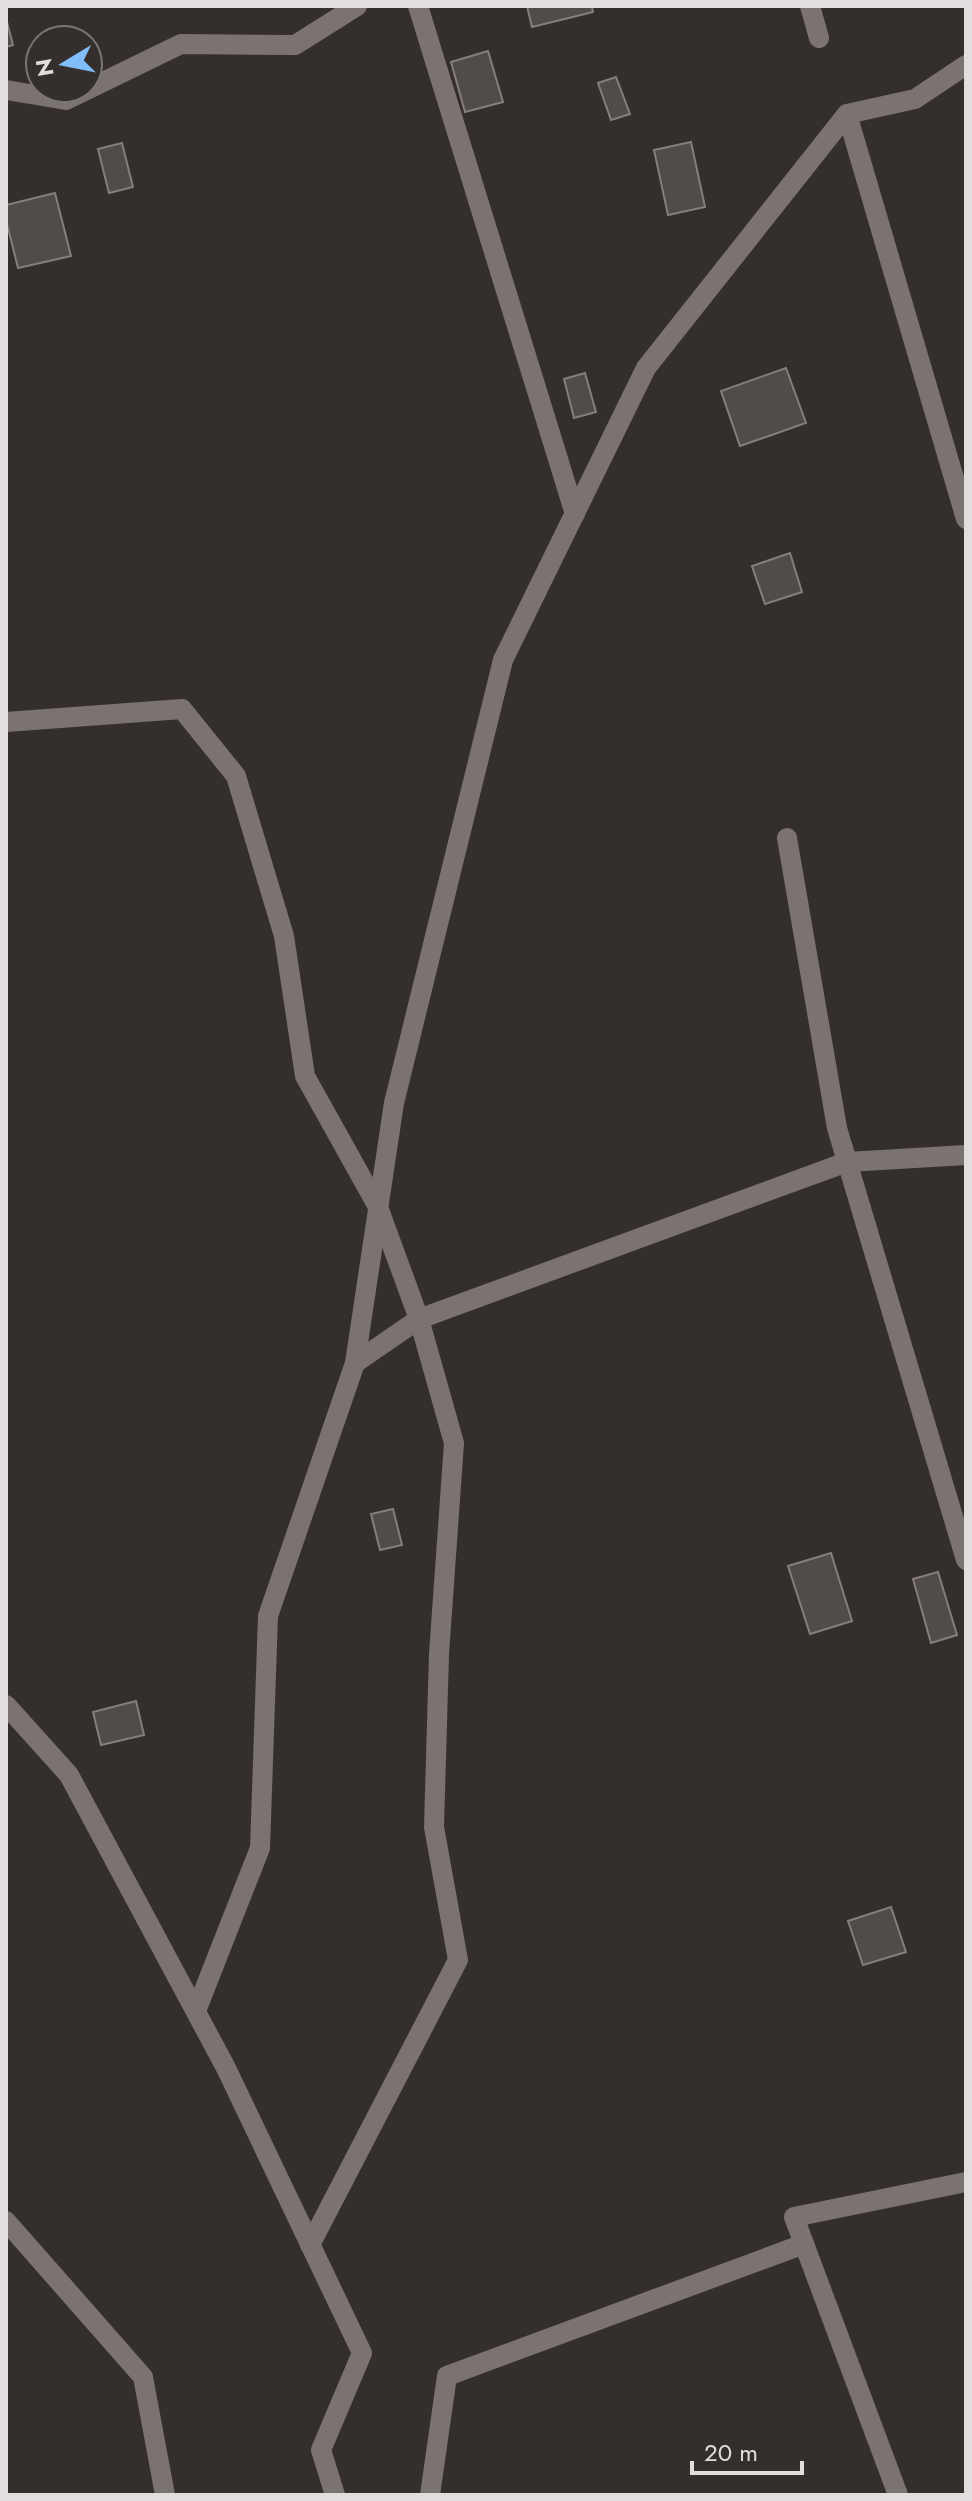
<svg xmlns="http://www.w3.org/2000/svg" width="972" height="2501" font-family="Jost,sans-serif">
	<style>
		.building { fill: #514b49; stroke: #857e7c; stroke-width: 2 }
		.lines { fill: none; stroke-linecap: round; stroke-linejoin: round }
		.minor { stroke: #7a7371; stroke-width: 20 }
	</style>
	<rect width="100%" height="100%" fill="#342f2d"/>
	<!-- building -->
	<g class="building">
		<polygon points="527,6 592,6 593,12 532,27"/>
		<polygon points="6,18 13,45 6,47"/>
		<polygon points="488,51 503,102 465,112 451,62"/>
		<polygon points="616,77 630,114 611,120 598,83"/>
		<polygon points="691,142 705,207 668,215 654,150"/>
		<polygon points="122,143 133,187 109,193 98,149"/>
		<polygon points="55,193 71,256 18,268 6,220 6,205"/>
		<polygon points="786,368 806,423 740,446 721,391"/>
		<polygon points="585,373 596,412 574,418 564,379"/>
		<polygon points="790,553 802,592 765,604 752,566"/>
		<polygon points="393,1509 402,1545 380,1550 371,1514"/>
		<polygon points="831,1553 852,1621 810,1634 788,1566"/>
		<polygon points="938,1572 957,1635 931,1643 913,1579"/>
		<polygon points="136,1701 144,1735 101,1745 93,1712"/>
		<polygon points="891,1907 906,1952 863,1965 848,1921"/>
	</g>
	<g class="lines">
		<!-- minor -->
		<g class="minor">
			<polyline points="418,6 575,514"/>
			<polyline points="810,6 819,38"/>
			<polyline points="6,90 66,100 181,44 295,45 357,6"/>
			<polyline points="847,114 966,519"/>
			<polyline points="6,722 182,709 236,776 284,936 305,1076 378,1207 419,1319 454,1443 439,1654 434,1827 458,1960 310,2245"/>
			<polyline points="787,838 837,1128 966,1560"/>
			<polyline points="355,1363 419,1319 847,1162 966,1155"/>
			<polyline points="6,1705 69,1775 226,2068 362,2353 321,2450 335,2495"/>
			<polyline points="196,2011 260,1848 268,1616 355,1363 394,1103 503,660 646,368 847,114 915,99 966,65"/>
			<polyline points="6,2221 143,2377 165,2495"/>
			<polyline points="430,2495 447,2376 804,2244"/>
			<polyline points="898,2495 794,2217 966,2182"/>
		</g>
	</g>
	<!-- border -->
	<rect width="972" height="2501" fill="none" stroke="#e2dedd" stroke-width="16"/>
	<!-- north arrow -->
	<g transform="translate(64 64) rotate(260)"><circle r="38" fill="#342f2d" stroke="#7a7573" stroke-width="2"/>
	<path d="M0-6L14 30L0 20L-14 30Z" fill="#80bdfa"/>
	<text y="-12" font-size="22" font-weight="bold" text-anchor="middle" fill="#e2dedd">N</text>
	</g>
	<!-- scale -->
	<path d="M692 2461v12h110v-12" fill="none" stroke="#e2dedd" stroke-width="4"/>
	<text x="704" y="2461" font-size="24" fill="#e2dedd" stroke="#342f2d" stroke-width="6" paint-order="stroke">20 m</text>
</svg>
